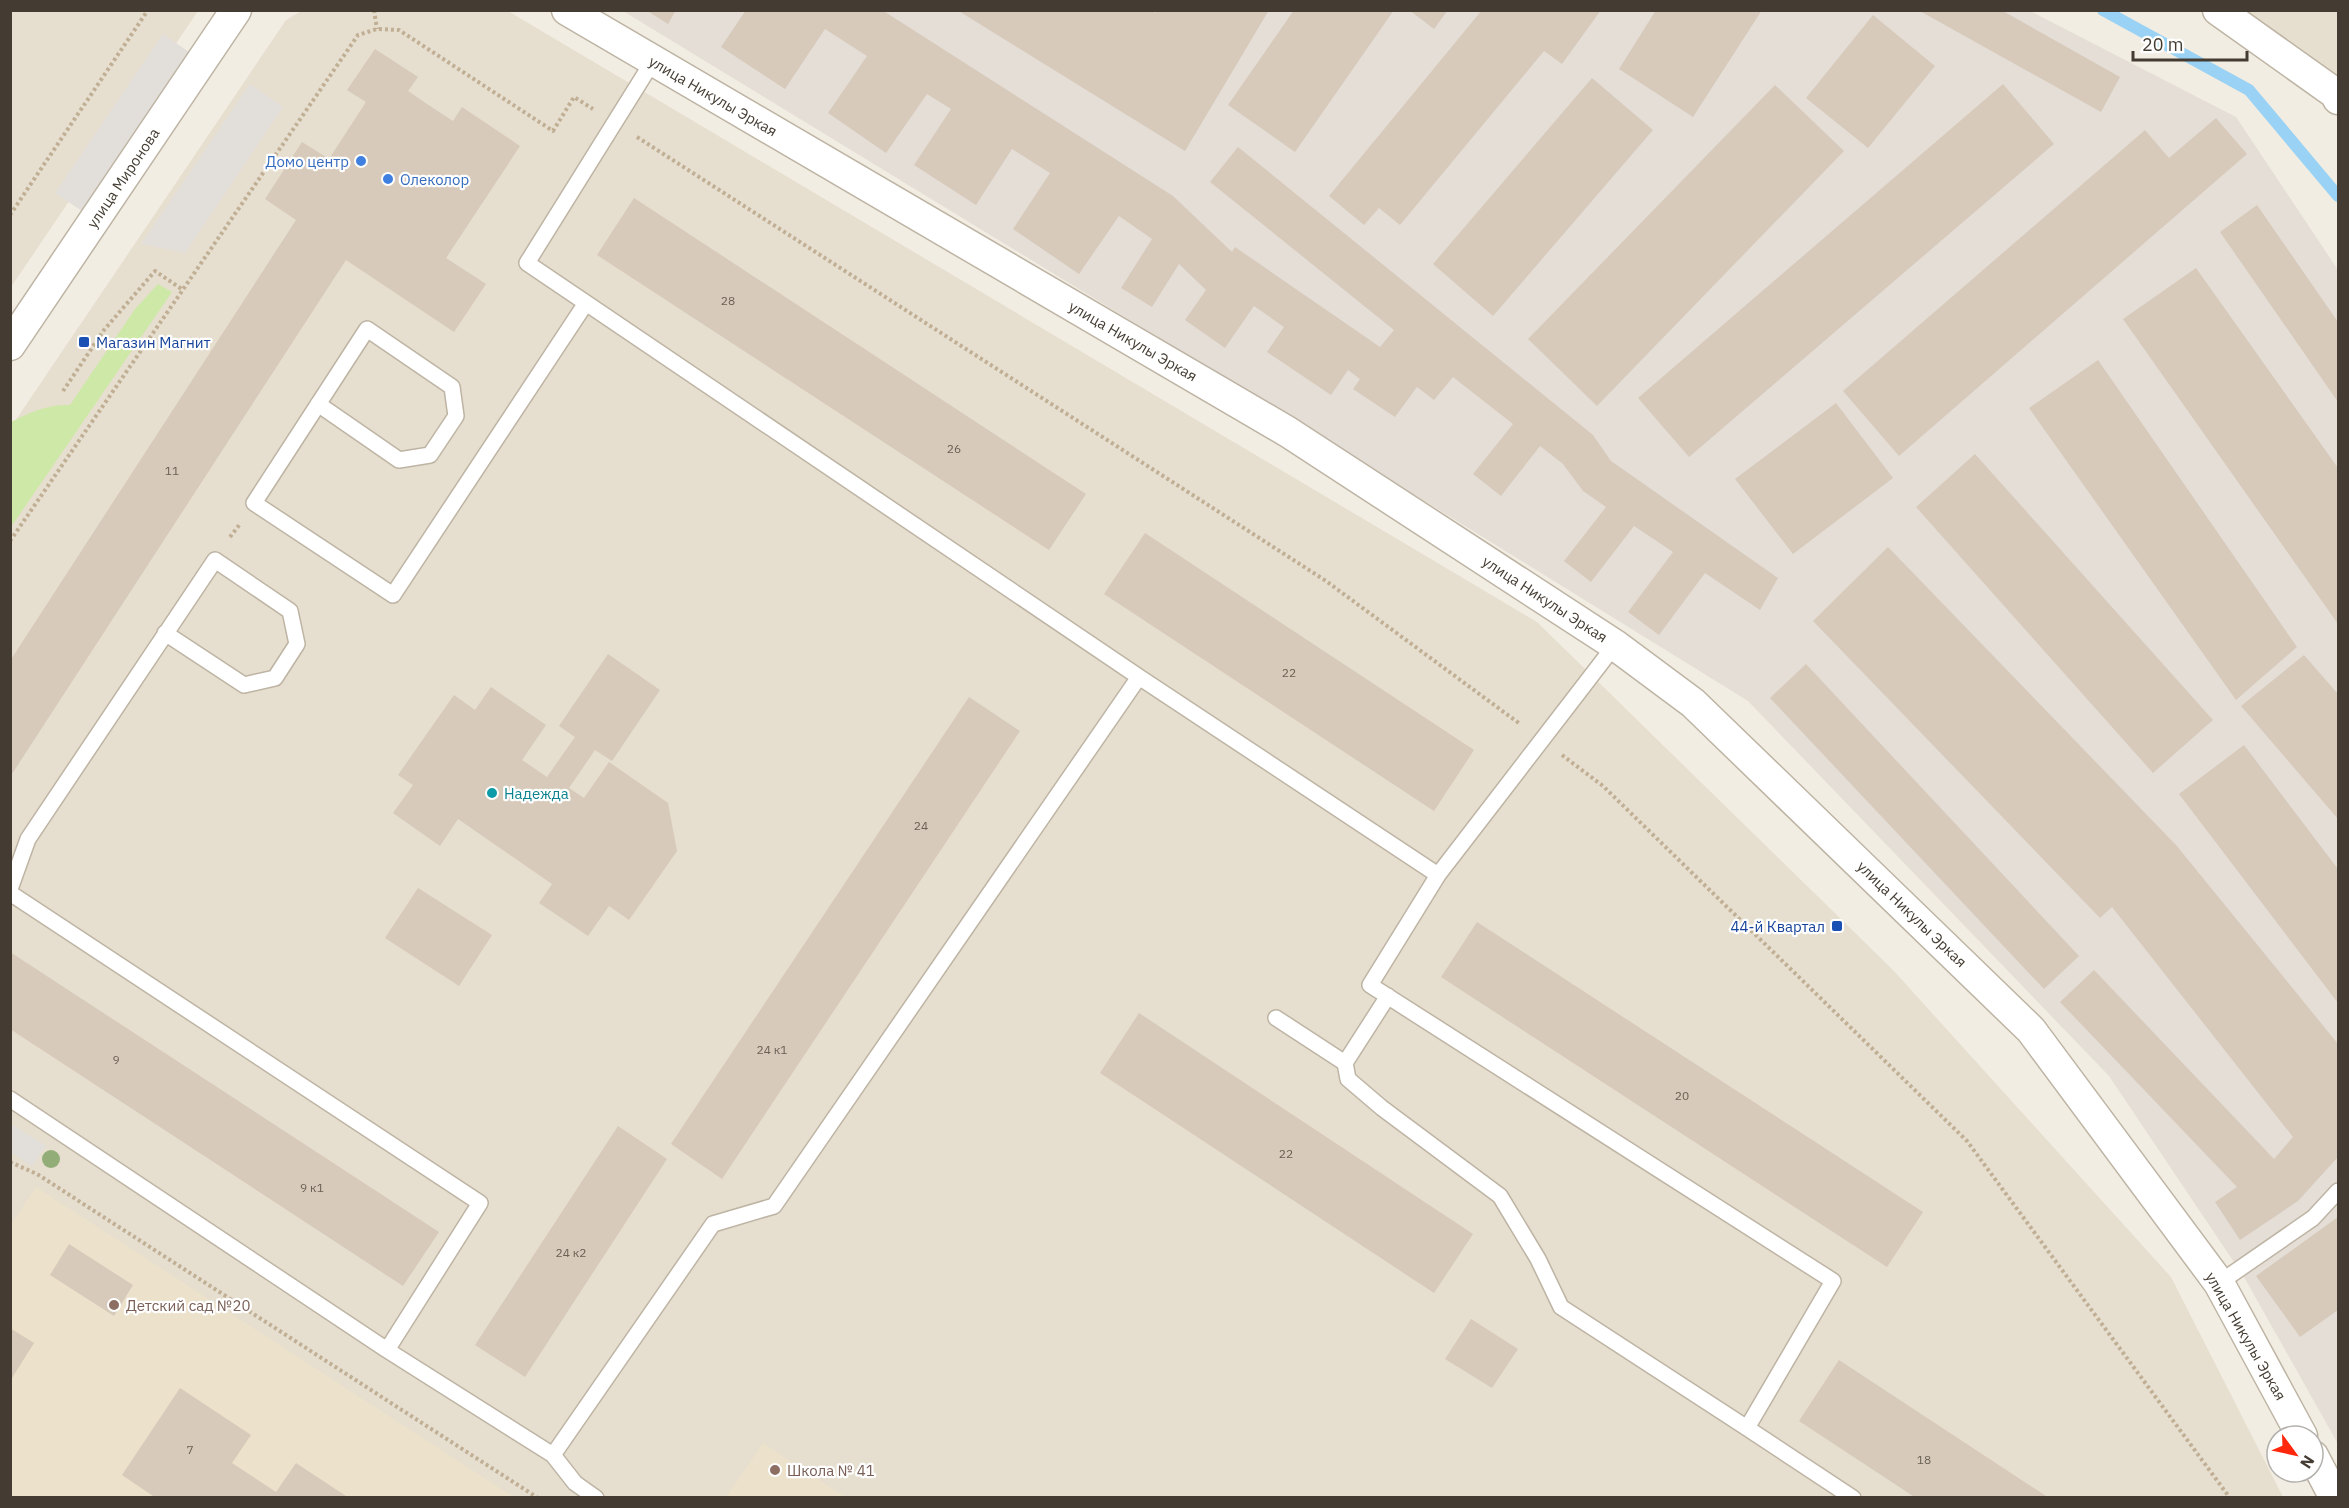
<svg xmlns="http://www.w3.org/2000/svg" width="2349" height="1508" viewBox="0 0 2349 1508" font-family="'IBM Plex Sans',sans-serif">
<rect width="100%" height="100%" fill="#f2ede2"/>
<path fill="#e6decf" d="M303 10 508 11 1537 622 1893 970 2171 1277 2283 1497 11 1498V427L286 20Z
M11 11H198L11 287Z
M2242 11H2338V79L2337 76Z"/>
<path fill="#e4ded7" d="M623 11H2030L2236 117 2338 270V1444L2244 1277 2109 1076 1748 701 1287 416Z"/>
<path fill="#ece1ca" d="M36 1187 514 1497H11L10 1226Z
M763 1443 845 1497H726Z"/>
<path fill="#cee9a7" d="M158 284 172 292 11 527V422C30 412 49 404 70 405L135 309Z"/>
<path fill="#e2dfdb" d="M163 34 189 52 82 211 55 193Z
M250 84 283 107 185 253 141 244Z
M11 1124 46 1146 32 1166 11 1152Z"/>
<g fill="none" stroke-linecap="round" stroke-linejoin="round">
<path stroke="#99d2f4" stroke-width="12" d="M2103 10 2249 90 2338 196"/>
</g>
<path fill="#d7caba" d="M646 10H676L668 24Z
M746 10H882L1173 196 1232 252 1235 247 1380 347 1394 330 1210 182 1238 147 1593 435 1611 461 1778 578 1760 610 1705 573 1659 635 1628 612 1673 552 1634 526 1591 582 1564 561 1606 507 1583 491 1563 464 1540 446 1501 496 1473 474 1513 424 1453 377 1434 400 1417 387 1395 417 1353 389 1360 379 1348 370 1331 395 1267 352 1284 327 1254 306 1225 348 1185 320 1206 290 1179 264 1152 307 1121 288 1152 239 1119 216 1079 274 1013 229 1050 173 1012 149 976 205 914 165 951 109 927 94 886 153 828 113 867 56 825 29 785 89 721 47Z
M957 10H1151L1155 13 1157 10H1269L1185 151Z
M1294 10H1394L1295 152 1228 105Z
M1409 10H1448L1434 29Z
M1482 10H1601L1562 64 1544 51 1400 225 1379 208 1364 225 1329 196Z
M1656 10H1762L1693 117 1619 69Z
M1918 10H2001L2120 77 2101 112Z
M1873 15 1935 66 1868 148 1806 98Z
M375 49 418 77 408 91 433 108 453 121 462 107 520 146 446 258 486 284 454 332 346 260 10 777V661L296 220 265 199 302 142 329 159 366 102 347 90Z
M1592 78 1653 130 1493 316 1433 264Z
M2003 84 2054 144 1689 457 1638 398Z
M1775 85 1844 151 1597 406 1528 339Z
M2216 118 2247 154 1899 456 1843 391 2145 130 2169 158Z
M634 198 1086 494 1049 550 597 255Z
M2257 205 2338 322V402L2220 232Z
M2196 268 2338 468V624L2123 319Z
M2098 360 2297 647 2236 700 2029 408Z
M1836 403 1893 478 1793 554 1735 479Z
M1975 454 2213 720 2153 773 1916 507Z
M1145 533 1474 750 1434 811 1104 594Z
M1888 547 2176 845 2338 1044V1157L2298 1201 2240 1240 2215 1202 2237 1187 2060 1002 2094 970 2274 1159 2293 1137 2112 907 2100 918 1813 621Z
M608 654 660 690 612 761 595 750 569 788 584 798 609 762 668 803 677 851 629 920 609 906 588 936 539 903 552 884 458 819 440 846 393 813 413 785 398 775 454 695 475 710 491 687 546 725 522 760 547 777 575 737 559 726Z
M2304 655 2338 694V819L2241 706Z
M1806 664 2079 956 2044 989 1770 698Z
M969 697 1020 731 722 1179 671 1144Z
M2244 745 2338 869V1003L2179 794Z
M418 888 492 935 459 986 385 938Z
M1477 922 1923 1212 1887 1267 1441 977Z
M10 952 439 1232 403 1286 10 1029Z
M1139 1013 1473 1234 1434 1293 1100 1073Z
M618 1126 667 1159 525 1377 475 1345Z
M2338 1217V1310L2300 1337 2256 1276Z
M69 1244 133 1285 114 1316 50 1275Z
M1471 1319 1518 1349 1492 1388 1445 1359Z
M10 1328 34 1343 12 1378 10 1377Z
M1839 1360 2049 1498H1916L1799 1421Z
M180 1388 251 1435 232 1463 276 1492 296 1463 349 1498H156L122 1475Z"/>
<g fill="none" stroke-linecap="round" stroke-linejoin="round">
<defs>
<path id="service" d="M653 61 527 263 1139 677
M318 404 399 460 430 455 456 416 452 387 367 329 254 503 393 595 586 303
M1615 645 1438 875 1370 985 1833 1281 1747 1428 1853 1498
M10 889 28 839 215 560 290 611 297 644 275 678 244 685 165 633
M10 893 480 1203 387 1350
M1388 996 1345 1063 1348 1079 1382 1108 1500 1196 1538 1259 1561 1307 1747 1428
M1276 1018 1345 1063
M10 1099 387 1350 553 1455 575 1483 596 1498
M2219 1283 2313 1218 2338 1191
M553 1455 713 1224 774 1206 1139 677 1438 875"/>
<path id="minor" d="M567 10 1288 432 1615 645 1693 703 2031 1030 2219 1283 2302 1436
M2218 10 2336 94 2338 99
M10 345 236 10
M2313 1456 2335 1498"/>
</defs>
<use href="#service" stroke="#beb4a4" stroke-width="18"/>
<use href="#minor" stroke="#beb4a4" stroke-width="33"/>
<path stroke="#c0af94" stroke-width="4" stroke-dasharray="3 3" stroke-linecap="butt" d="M374 10 377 29
M637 137 1326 581 1520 724
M10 215 148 10
M63 391 104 330 155 271 183 290
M230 537 240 524
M10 541 358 35 377 29 399 30 553 131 574 97 593 109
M1562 755 1603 786 1967 1141 2230 1498
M10 1162 37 1174 538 1498"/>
<use href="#service" stroke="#fff" stroke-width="15"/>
<use href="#minor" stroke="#fff" stroke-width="30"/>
</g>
<circle fill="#93ad79" cx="51" cy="1159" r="9"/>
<g fill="#3f7fe0" stroke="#fff" stroke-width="2">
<circle cx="361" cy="161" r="6"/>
<circle cx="388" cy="179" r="6"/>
</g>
<g fill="#1a4fb4" stroke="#fff" stroke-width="2">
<rect x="78" y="336" width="12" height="12" rx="3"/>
<rect x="1831" y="920" width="12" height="12" rx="3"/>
</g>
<circle fill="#0f9aa8" stroke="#fff" stroke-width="2" cx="492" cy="793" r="6"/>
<g fill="#8d6e63" stroke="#fff" stroke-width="2">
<circle cx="114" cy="1305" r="6"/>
<circle cx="775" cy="1470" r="6"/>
</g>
<g text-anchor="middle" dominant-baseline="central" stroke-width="4.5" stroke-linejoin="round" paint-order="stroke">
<g font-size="12" fill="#696054">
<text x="728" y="300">28</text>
<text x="954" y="448">26</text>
<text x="172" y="470">11</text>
<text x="1289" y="672">22</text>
<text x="921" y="825">24</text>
<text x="772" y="1049">24 к1</text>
<text x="116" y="1059">9</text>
<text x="1682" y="1095">20</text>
<text x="1286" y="1153">22</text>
<text x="312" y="1187">9 к1</text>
<text x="571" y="1252">24 к2</text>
<text x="190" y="1449">7</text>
<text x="1924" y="1459">18</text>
</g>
<g font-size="15" fill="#443c32" stroke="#fff">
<text transform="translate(713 96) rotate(30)">улица Никулы Эркая</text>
<text transform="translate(123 178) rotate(-56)">улица Миронова</text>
<text transform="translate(1133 341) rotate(30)">улица Никулы Эркая</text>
<text transform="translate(1545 599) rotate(33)">улица Никулы Эркая</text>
<text transform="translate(1912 914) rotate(44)">улица Никулы Эркая</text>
<text transform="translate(2246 1336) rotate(60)">улица Никулы Эркая</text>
</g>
<g font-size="15" fill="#366cbe" stroke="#fff" text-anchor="end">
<text x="349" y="161">Домо центр</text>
<text x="400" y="179" text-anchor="start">Олеколор</text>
</g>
<g font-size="15" fill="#164399" stroke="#fff" text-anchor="start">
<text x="96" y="342">Магазин Магнит</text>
<text x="1825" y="926" text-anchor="end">44-й Квартал</text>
</g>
<g font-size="15" fill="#0d838f" stroke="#fff" text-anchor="start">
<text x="504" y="793">Надежда</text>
</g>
<g font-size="15" fill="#785e54" stroke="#fff" text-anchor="start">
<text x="126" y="1305">Детский сад №20</text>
<text x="787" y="1470">Школа № 41</text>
</g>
</g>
<rect width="2349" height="1508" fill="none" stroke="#443c32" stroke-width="24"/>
<g transform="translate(2295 1454) rotate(123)"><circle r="28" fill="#ffffff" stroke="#b4b1ad" stroke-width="1.5"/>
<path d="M0-4.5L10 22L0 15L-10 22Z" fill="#ff270c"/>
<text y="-9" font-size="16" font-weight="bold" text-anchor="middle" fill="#443c32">N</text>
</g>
<path d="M2133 51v9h114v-9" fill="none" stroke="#443c32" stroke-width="3"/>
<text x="2142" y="51" font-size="18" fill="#443c32" stroke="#ffffff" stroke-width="4.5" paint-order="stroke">20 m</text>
</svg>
